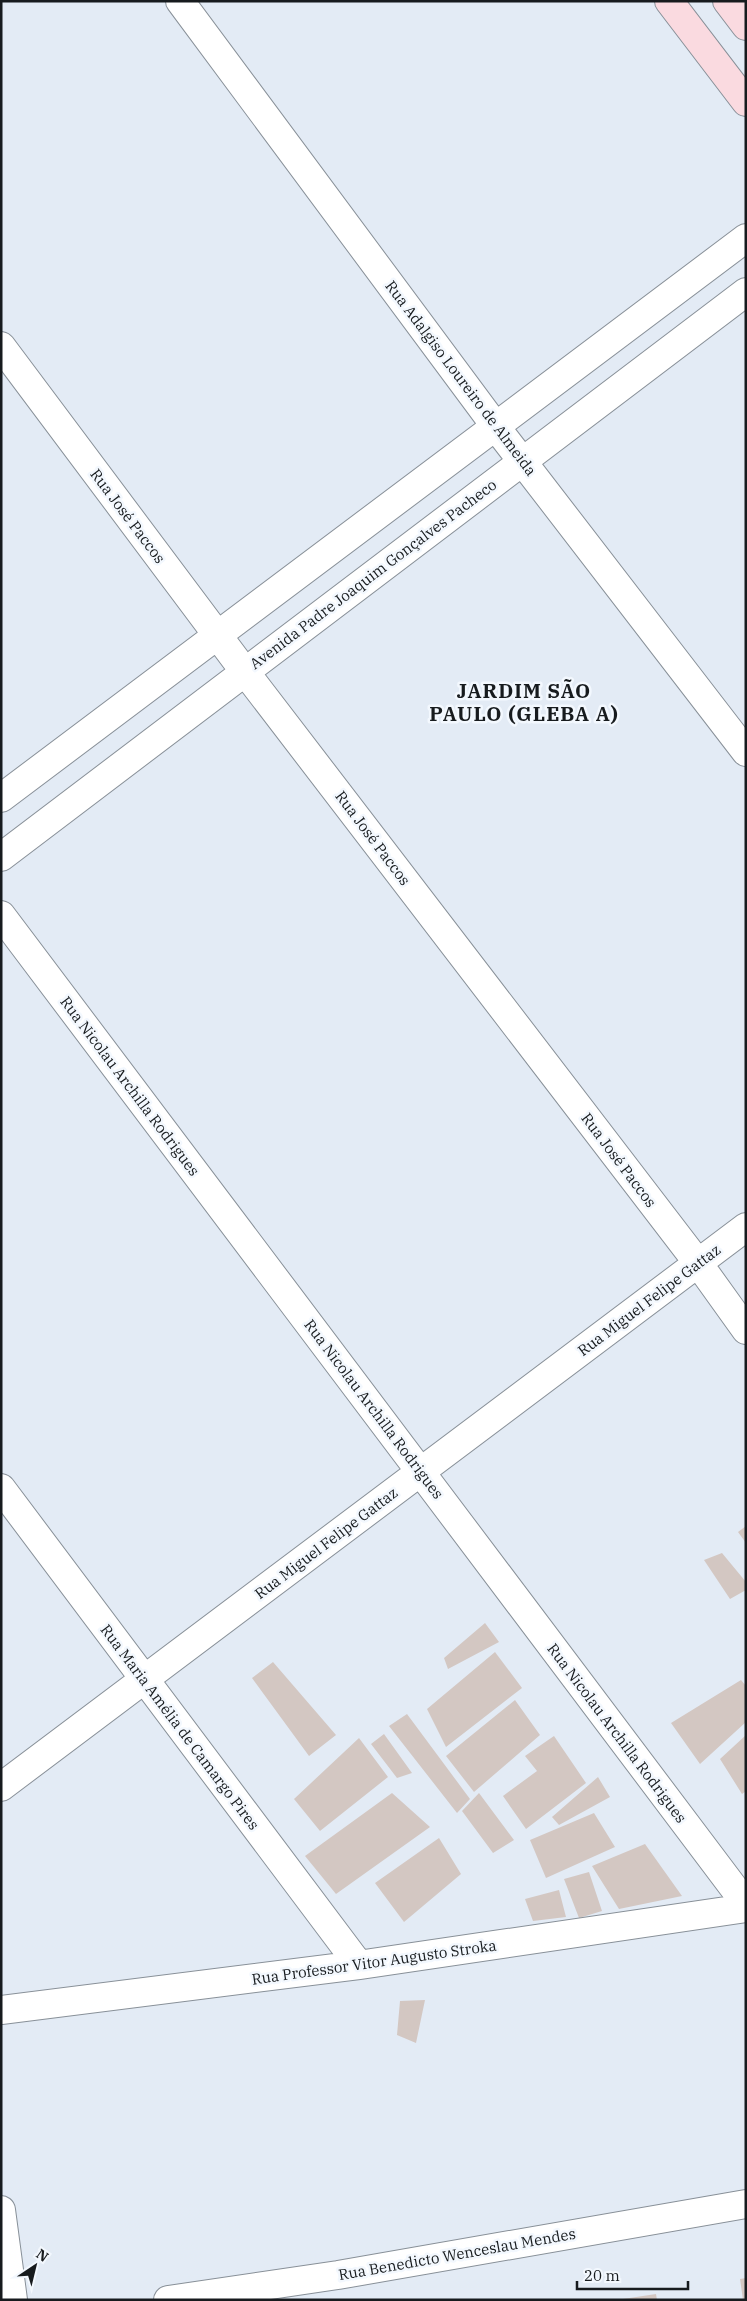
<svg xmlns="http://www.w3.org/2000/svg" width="747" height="2301" viewBox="0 0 747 2301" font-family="'IBM Plex Serif',serif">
<rect width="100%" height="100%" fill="#e3ebf5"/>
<path fill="#d3c7c2" d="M746 1526V1543L738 1532Z
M722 1553 746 1582V1590L730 1599 704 1560Z
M485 1623 499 1642 448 1669 444 1658Z
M495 1652 522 1688 446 1747 427 1709Z
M273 1662 336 1735 309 1756 252 1678Z
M741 1680 746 1686V1722L700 1764 671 1723Z
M515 1700 540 1735 474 1792 446 1756Z
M407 1714 470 1799 457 1813 389 1726Z
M384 1734 412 1773 397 1778 371 1744Z
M746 1735V1791L742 1794 720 1759Z
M554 1736 586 1783 526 1829 503 1796 537 1771 525 1756Z
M359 1738 388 1777 320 1831 294 1799Z
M598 1777 610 1797 559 1825 552 1817Z
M392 1793 430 1827 336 1894 305 1856Z
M479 1793 514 1840 493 1853 462 1811Z
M594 1813 615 1847 546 1878 530 1840Z
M439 1838 461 1874 404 1922 375 1883Z
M645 1844 682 1896 619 1909 592 1866Z
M589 1872 602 1911 579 1918 564 1879Z
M559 1890 566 1917 533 1921 525 1899Z
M425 2000 416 2043 397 2035 400 2001Z
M746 2278V2300H743L740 2279Z
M656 2294 657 2300H623V2299Z"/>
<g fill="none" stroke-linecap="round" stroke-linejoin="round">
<defs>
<path id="street" d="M180 1 502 435 746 752
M1 346 239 664 698 1263 746 1330
M1 798 746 238
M1 857 746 292
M1 915 746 1904
M1 1488 359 1965
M1 1787 746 1227
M1 2010 359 1965 746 1908
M1 2210 13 2300
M168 2300 338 2275 746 2204"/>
<path id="secondary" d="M669 1 746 102
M727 1 746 26"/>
</defs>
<use href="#street" stroke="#889098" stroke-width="30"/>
<use href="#secondary" stroke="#889098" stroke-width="30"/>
<use href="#street" stroke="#fff" stroke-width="28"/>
<use href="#secondary" stroke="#fadae0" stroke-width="28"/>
</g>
<g text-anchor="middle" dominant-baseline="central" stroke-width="5" stroke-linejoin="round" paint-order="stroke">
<g font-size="15" fill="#171b1e" stroke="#f3f8fe">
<text transform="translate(461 378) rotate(53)">Rua Adalgiso Loureiro de Almeida</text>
<text transform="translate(128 516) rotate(53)">Rua José Paccos</text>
<text transform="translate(373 574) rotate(-37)">Avenida Padre Joaquim Gonçalves Pacheco</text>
<text transform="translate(373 838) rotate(53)">Rua José Paccos</text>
<text transform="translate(130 1086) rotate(53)">Rua Nicolau Archilla Rodrigues</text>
<text transform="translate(619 1160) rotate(53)">Rua José Paccos</text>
<text transform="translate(649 1300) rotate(-37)">Rua Miguel Felipe Gattaz</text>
<text transform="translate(374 1409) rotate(53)">Rua Nicolau Archilla Rodrigues</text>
<text transform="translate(326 1543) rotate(-37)">Rua Miguel Felipe Gattaz</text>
<text transform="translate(180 1727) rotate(53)">Rua Maria Amélia de Camargo Pires</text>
<text transform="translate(617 1733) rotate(53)">Rua Nicolau Archilla Rodrigues</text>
<text transform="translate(374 1962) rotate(-8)">Rua Professor Vitor Augusto Stroka</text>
<text transform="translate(457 2254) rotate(-10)">Rua Benedicto Wenceslau Mendes</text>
</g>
<g font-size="20" font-weight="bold" letter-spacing="1" fill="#171b1e" stroke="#f3f8fe">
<text x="524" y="690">JARDIM SÃO<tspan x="524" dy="23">PAULO (GLEBA A)</tspan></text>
</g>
</g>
<rect width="747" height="2301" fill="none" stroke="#171b1e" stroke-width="5"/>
<g transform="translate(35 2266) rotate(35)" stroke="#f3f8fe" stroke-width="4" paint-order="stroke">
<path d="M0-4L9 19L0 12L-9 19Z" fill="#171b1e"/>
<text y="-8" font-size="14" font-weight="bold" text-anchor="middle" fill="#171b1e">N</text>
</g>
<path d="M577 2281v8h111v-8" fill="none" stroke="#171b1e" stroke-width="2.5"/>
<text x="584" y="2281" font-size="15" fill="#171b1e" stroke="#f3f8fe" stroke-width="4" paint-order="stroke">20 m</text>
</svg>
